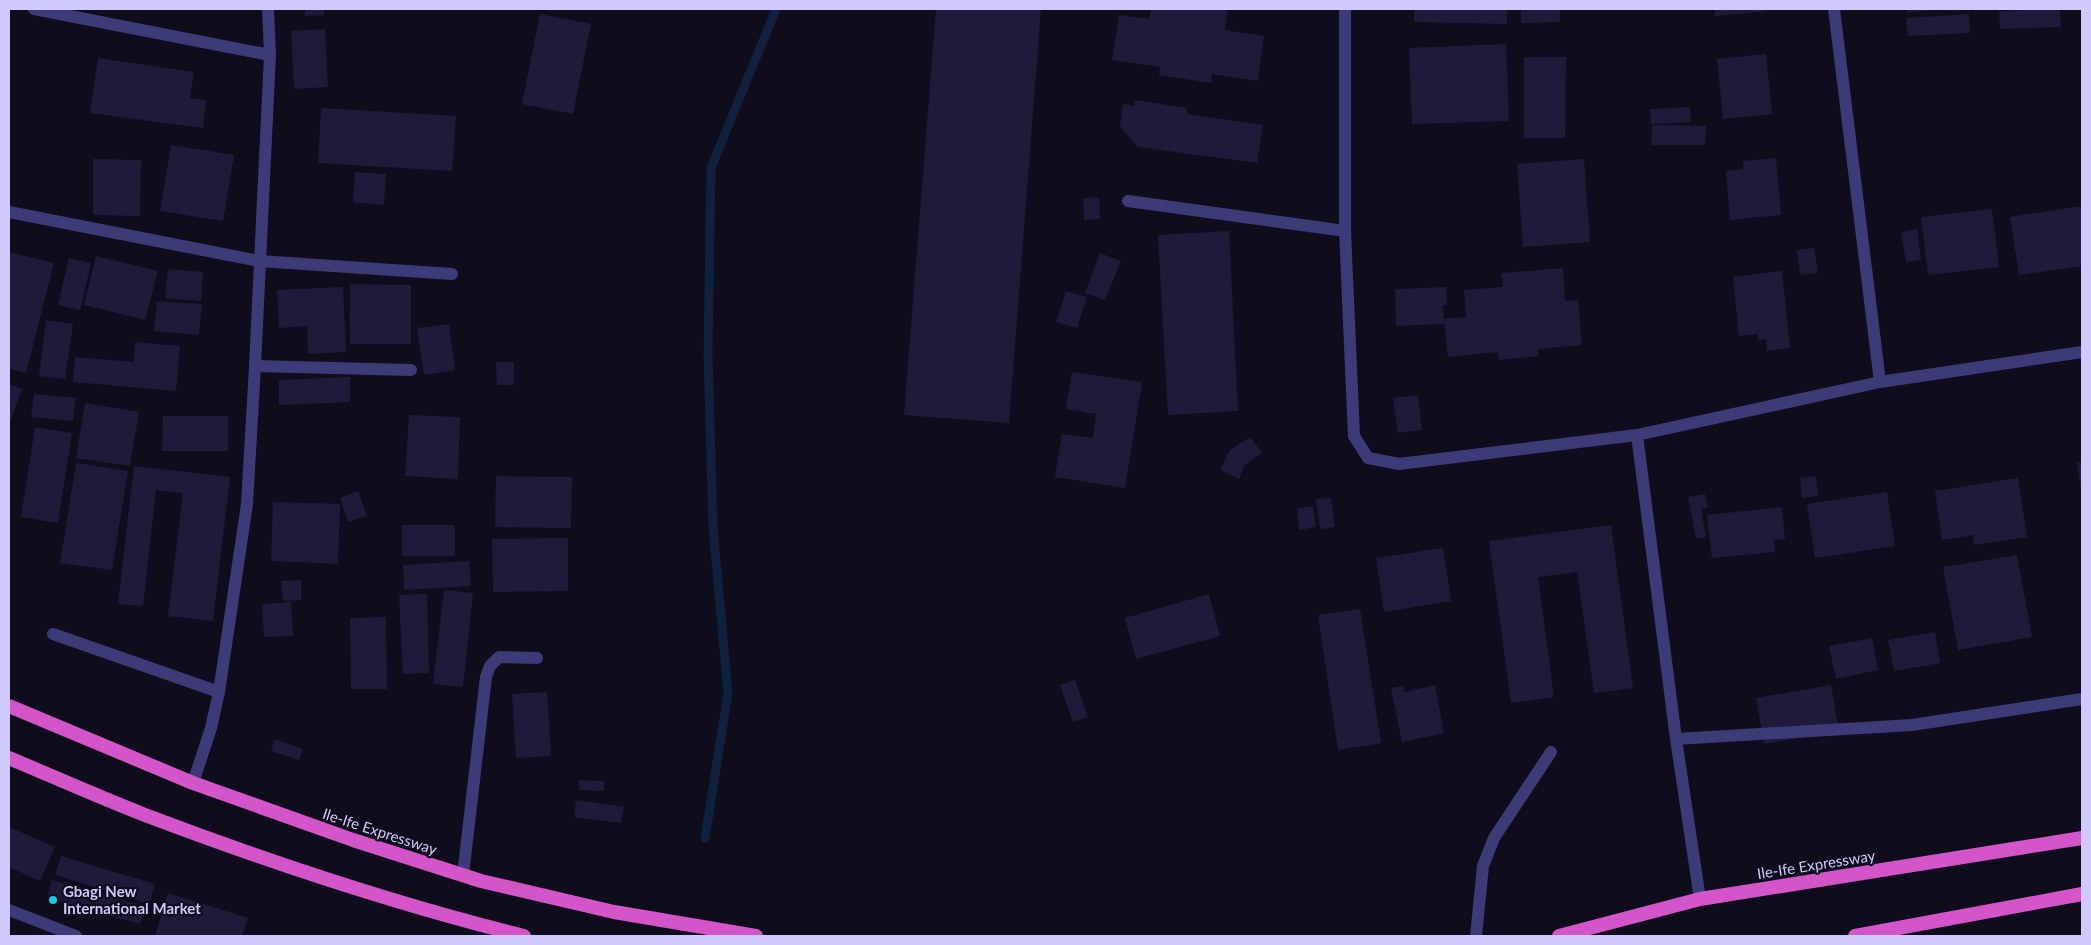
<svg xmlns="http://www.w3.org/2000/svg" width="2091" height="945" viewBox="0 0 2091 945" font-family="Lato,sans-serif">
<rect width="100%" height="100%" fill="#0f0c1b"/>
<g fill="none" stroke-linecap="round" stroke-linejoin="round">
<path stroke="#0f213d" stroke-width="9" d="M705 838 728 693 713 527 708 354 711 168 776 9"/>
</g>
<path fill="#201a3a" d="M305 9H324V15L305 16Z
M936 9H1041L1009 423 904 415Z
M1151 9H1228L1225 30 1264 36 1258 81 1212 74 1211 83 1159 75 1160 67 1112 60 1119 15 1149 19Z
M1414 9H1507V24L1414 22Z
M1521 9H1560V22L1521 23Z
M1714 9H1766V11L1715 16Z
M1907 9H1943V10L1907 12Z
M2045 9H2060L2061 27 2000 29 1999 11Z
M540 14 591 24 573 114 522 104Z
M1969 14 1970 33 1908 36 1906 18Z
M325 29 328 87 294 89 291 31Z
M1506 44 1509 121 1412 124 1409 48Z
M1766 54 1772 114 1723 119 1717 59Z
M1524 57H1566L1565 138H1524Z
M98 58 194 72 190 98 206 100 203 128 90 113Z
M1135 100 1187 108V114L1263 125 1257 163 1138 147 1120 127 1123 104 1134 106Z
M1690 107 1691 122 1651 124 1650 109Z
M321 108 456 116 452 171 318 163Z
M1652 125 1706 126 1705 145H1651Z
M171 145 234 155 223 221 160 211Z
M1776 158 1781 215 1730 220 1726 171 1743 169V161Z
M93 159 141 160 140 216 93 215Z
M1584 159 1590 242 1523 247 1517 164Z
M355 172 386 174 384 205 353 202Z
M1099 197 1100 219 1084 220 1083 198Z
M2082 206V266L2019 275 2010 217Z
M1992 209 1999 267 1928 275 1921 217Z
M1917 229 1921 260 1906 262 1901 232Z
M1229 231 1238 411 1168 415 1158 235Z
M1814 248 1818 273 1800 275 1797 250Z
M9 252 54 263 26 373 9 369Z
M1100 253 1121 261 1105 300 1085 293Z
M96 256 158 271 145 320 84 305Z
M69 258 91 263 80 310 58 305Z
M1563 268 1565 301 1578 300 1582 345 1538 349 1539 356 1499 360 1498 352 1448 357 1444 319 1466 317 1464 290 1503 287 1501 273Z
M168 269 203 272 201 301 165 298Z
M1782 271 1790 348 1767 351 1766 339 1758 340V334L1739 336 1733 277Z
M350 284 411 285V344H350Z
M343 287 346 352 308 354 307 326 279 328 277 290Z
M1446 287 1447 305H1443L1444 324 1396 326 1395 289Z
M1066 291 1087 297 1077 328 1056 322Z
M157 301 202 304 199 335 154 331Z
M46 320 73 324 65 379 39 376Z
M449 324 455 370 424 375 417 328Z
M135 342 180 346 176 391 73 382 75 357 134 362Z
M496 362H514V385H497Z
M1072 372 1142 382 1125 488 1055 477 1062 434 1093 438 1096 414 1066 409Z
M350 377V402L279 405V380Z
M9 384 22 389 9 425Z
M34 394 76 398 73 421 31 417Z
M1418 395 1422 430 1398 433 1393 398Z
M85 403 139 412 130 466 76 458Z
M409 415 460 417 458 479 405 476Z
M163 416H228V451H162Z
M35 427 72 433 58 523 21 517Z
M1250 437 1262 453 1244 465 1239 479 1220 470 1230 450Z
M2082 462V489H2081L2077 463Z
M76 463 128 471 112 570 60 563Z
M134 466 230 477 213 621 168 616 183 493 156 490 143 606 118 604Z
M496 476 572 477 571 528 495 527Z
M1816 476 1818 496 1802 498 1800 478Z
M2018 478 2027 537 1974 545 1973 535 1942 540 1935 491Z
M358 491 367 516 348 522 340 498Z
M1887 492 1895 546 1815 558 1807 504Z
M1705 494 1708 508 1701 509 1706 537 1696 539 1688 497Z
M1331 498 1335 527 1320 529 1316 499Z
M273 502 340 504 338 564 271 561Z
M1313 506 1316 527 1299 530 1297 509Z
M1782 507 1785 539 1774 540 1775 552 1712 558 1707 515Z
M402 525H455V556H402Z
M1611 525 1633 688 1594 693 1577 572 1538 577 1554 697 1511 703 1489 541Z
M568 538V591L493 592 492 539Z
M1443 548 1451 601 1384 612 1376 558Z
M2017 555 2032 637 1958 650 1943 567Z
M469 561 471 586 404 590 403 565Z
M301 580V600L283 601 281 581Z
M444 590 473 593 463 687 433 684Z
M427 594 429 673 403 674 399 595Z
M1209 594 1220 636 1136 659 1125 618Z
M291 602 293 636 264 637 262 604Z
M1360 609 1381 743 1338 750 1318 615Z
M386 617 387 689H351L350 618Z
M1935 632 1940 663 1894 671 1888 640Z
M1872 638 1878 670 1836 679 1829 646Z
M1075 680 1088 717 1073 722 1060 685Z
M1435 685 1444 733 1402 742 1391 688 1403 686 1404 692Z
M1831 685 1839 731 1764 744 1756 698Z
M547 692 551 756 516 758 512 694Z
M275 739 303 749 299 760 271 751Z
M579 780 604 781V791L579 790Z
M576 800 624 807 621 823 574 817Z
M9 827 55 847 40 881 9 867Z
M61 856 155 884 149 904 55 875Z
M52 880 145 907 140 924 47 898Z
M168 893 248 918 242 936H155Z"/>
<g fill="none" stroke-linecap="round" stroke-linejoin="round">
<path stroke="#3c3b77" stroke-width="12" d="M255 366 411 370
M53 634 219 692
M1676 739 1912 725 2082 699
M463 875 486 677 490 666 499 657 537 658
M9 910 76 936
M1476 936 1483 866 1494 838 1551 752"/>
<path stroke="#3c3b77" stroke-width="12" d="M34 9 270 55
M1345 9V231L1354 436 1368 458 1399 464 1637 435 1880 382 2082 352
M1834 9 1880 382
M1128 201 1345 231
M9 212 259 261 452 274
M1637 435 1676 739 1700 899
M193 783 211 728 219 692 247 504 255 366 270 55 268 9"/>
<path stroke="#d454c9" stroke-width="14" d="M9 706 193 783 353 840 481 881 614 912 756 936
M9 758C54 777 99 797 145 815 269 862 395 904 524 936
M1559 936 1700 899 2082 838
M1855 936 2082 894"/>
</g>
<circle fill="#11cfe1" stroke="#0f0c1b" stroke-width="2" cx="53" cy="900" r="5"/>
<g text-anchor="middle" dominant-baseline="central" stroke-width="4.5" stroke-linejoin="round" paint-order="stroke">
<g font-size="15" fill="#cfcafb" stroke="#0f0c1b">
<text transform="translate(380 831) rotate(18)">Ile-Ife Expressway</text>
<text transform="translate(1816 864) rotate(-9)">Ile-Ife Expressway</text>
</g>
<g font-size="15" font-weight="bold" fill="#cfcafb" stroke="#0f0c1b" text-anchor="start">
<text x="63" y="891">Gbagi New<tspan x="63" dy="17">International Market</tspan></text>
</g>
</g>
<rect width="2091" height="945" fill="none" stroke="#cfcafb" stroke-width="20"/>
</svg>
